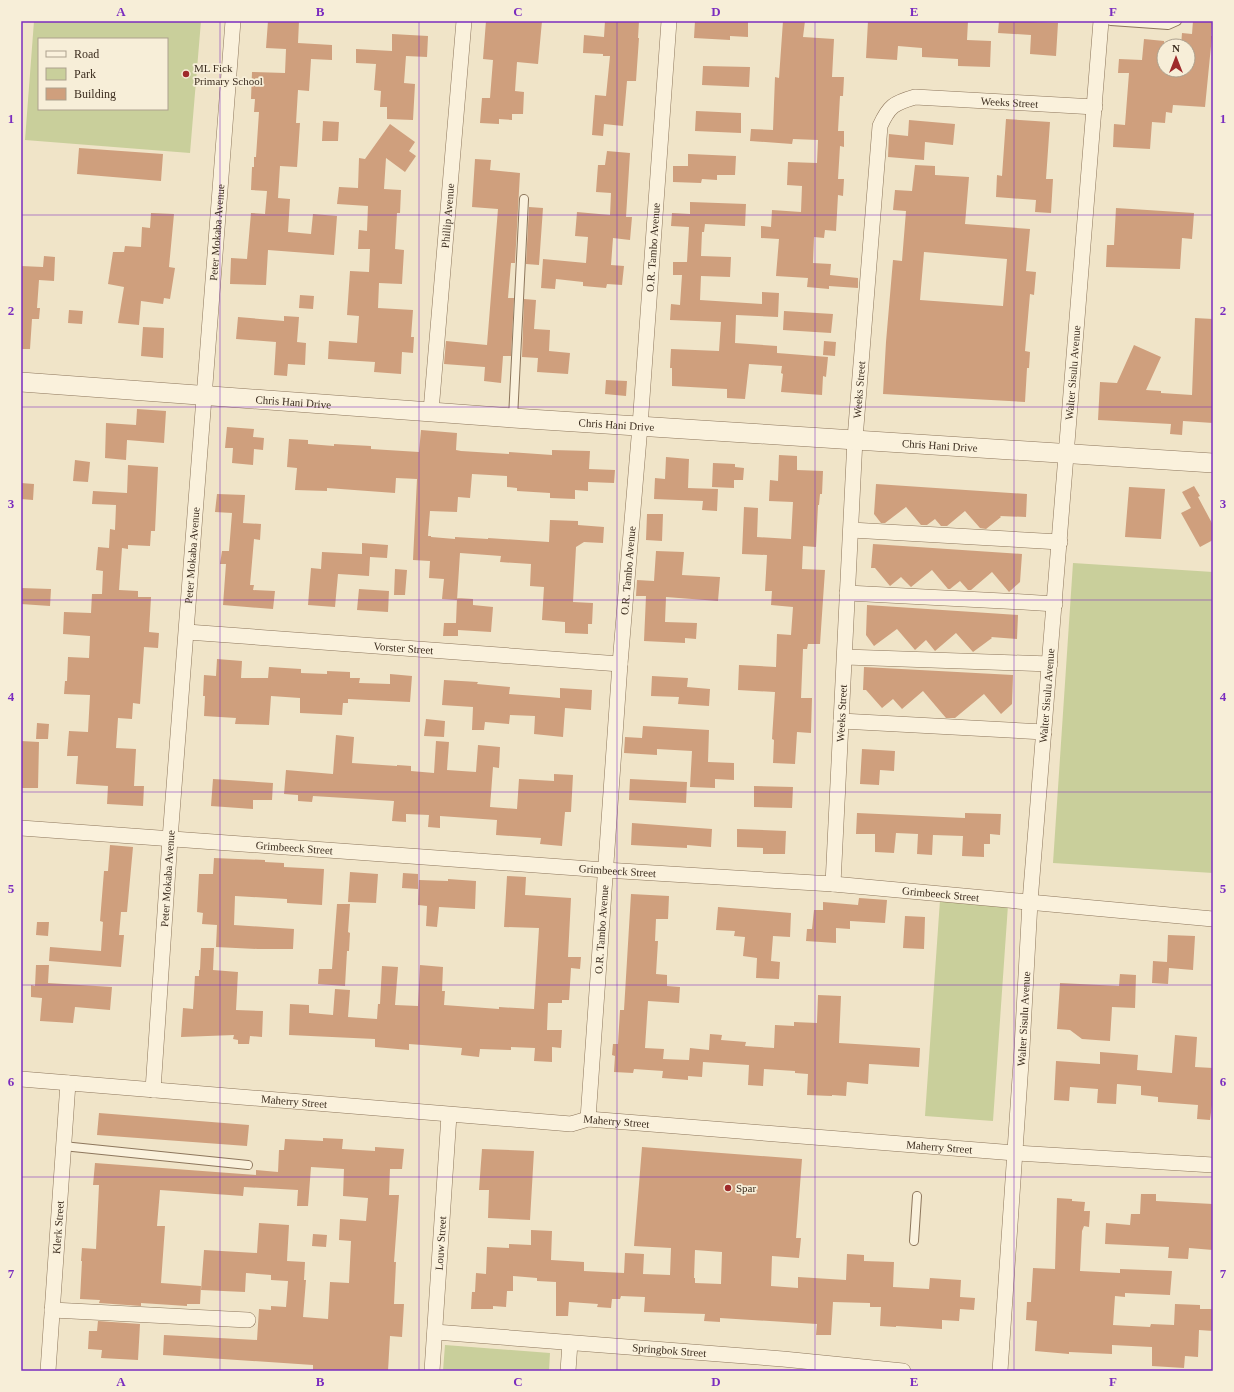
<svg xmlns="http://www.w3.org/2000/svg" width="1234" height="1392" viewBox="0 0 1234 1392" font-family="'Times New Roman',serif">
<rect width="100%" height="100%" fill="#f0e4c8"/>
<path fill="#c9cf9b" fill-rule="evenodd" d="M34 21H201L190 153 25 140ZM39 39H167V109H39Z
M1073 563 1213 572V873L1053 863Z
M940 900 1008 905 993 1121 925 1116Z
M445 1345 550 1353 549 1371H443Z"/>
<path fill="#cf9f7d" fill-rule="evenodd" d="M268 21H299L298 43 332 45V60L311 59 309 91 298 90 296 123H300L297 167 280 166 278 198 290 199 288 232 311 234 313 214 337 216 334 255 268 250 266 285 230 284 231 258 247 259 251 213 265 214 267 191 251 190 252 167H254V157H256L259 112H254L255 99H251L252 72 285 73 286 49 266 48Z
M486 21H542L538 64 517 62 515 91 524 92 523 114H512V120L499 119V124L480 123 482 98H490L493 60 483 59Z
M605 21H639L638 38H639L636 81H627L623 126 604 124 603 136 592 135 595 95 606 96 610 56H603V54L583 53 584 35 604 37Z
M695 21H748V37L730 36V40L694 38Z
M783 21H805L803 37 834 39 832 77H844L843 96H840L838 131H844V147L840 146 838 179H844L843 196 838 195 836 231 825 230 824 238 814 237 813 263 831 264 830 275 858 278V288L829 286V289L807 287 808 278 776 276 779 239 761 238V226L771 227 772 210 801 212 802 186 787 185 788 162 817 163 818 140 793 139 792 144 750 141 751 129 773 130 775 77 779 78Z
M868 21H968L967 40 991 41 990 67 958 66V59L922 57V48L898 46 897 60 866 58Z
M999 21 1058 23 1056 56 1030 54 1031 35 998 33Z
M1193 21H1212L1211 36H1212L1205 107 1173 105 1172 113 1166 112 1165 123 1152 122 1150 149 1113 147 1114 124 1125 125 1129 73H1118L1119 59 1142 60 1144 39 1164 41V70H1188V46H1181L1182 33 1192 34Z
M392 34 428 36 427 57 406 56 404 83 415 84 413 120 387 119V107H380L381 91 374 90 376 64 356 63V49L392 51Z
M703 66 750 67 749 87 702 85Z
M696 111 741 113V133L695 131Z
M1006 119 1050 122 1046 179H1053L1051 213 1035 212 1036 200 996 197 997 175 1002 176Z
M909 120 955 124 953 145 925 142 924 160 888 157 889 134 908 136Z
M323 121 339 122 338 141H322Z
M390 124 415 142 409 151 416 156 405 172 386 158 384 189 401 190 400 213H397L395 249 404 250 402 284 379 283 378 308 413 310 411 337H414L413 353 402 352 401 374 374 372 375 362 328 359 329 341 357 343 359 316 347 315 350 271 369 272 370 249H358L359 230 367 231 368 206 337 204 339 187 358 188 359 158 365 159Z
M79 148 163 154 161 181 77 174Z
M607 151 630 153 626 217H632L630 240 613 238 611 265 624 266 622 285 607 284 606 288 583 286V282L556 279 555 289 541 288 543 259 586 263 588 237 575 236 577 212 610 215 611 193 596 192 598 165H605Z
M688 154 736 156 735 175H717V180L702 179 701 183 673 182V166H688Z
M475 159 491 160 490 170 520 173 515 263H511L508 298H514L511 356H503L501 383 484 381 485 367 444 364 446 341 487 345 498 209 472 207Z
M915 165 935 166V175L969 177 965 224 1030 229 1026 271 1036 272 1034 295 1030 294 1025 351 1030 352 1029 368H1027L1025 402 883 394 886 342 893 260 902 261 906 211 893 210 895 190 912 191ZM924 252 1007 259 1003 306 920 300Z
M690 202 746 204 745 226 705 224 704 232H702L701 256 731 257 730 277 701 276 700 300 762 304V292L779 293 778 317 736 315 735 343 777 346V353L828 357 826 377 823 376 822 395 781 392 783 374 781 373 782 366 749 364 745 399 727 398V389L672 386V368H670L671 349 719 351 721 322 670 320 671 304 680 305 682 275H673V262H687L689 227 671 226 672 213 690 214Z
M529 207 543 208 539 265 526 264Z
M1116 208 1194 213 1192 239 1182 238 1180 269 1106 267 1107 245H1114Z
M151 213 174 214 169 267 175 268 170 299 164 298 163 304 141 301 139 325 118 323 124 287 108 284 113 252H124L125 246 141 247 142 227 150 228Z
M44 256 55 257 54 281 39 280 37 308H40L39 319H32L30 349H21V266L43 267Z
M300 295 314 296 313 309 299 308Z
M524 299 536 300 534 329 550 330 549 351 570 353 568 374 537 372 538 358 522 357Z
M69 310 83 311 82 324 68 323Z
M784 311 833 314 831 333 783 330Z
M284 316 299 317 297 342 306 343 305 365 288 364 287 376 274 375 276 342 236 339 238 317 284 321Z
M1195 318 1213 319V423L1183 421 1182 435 1170 434 1171 424 1098 420 1100 382 1117 383 1134 345 1161 357 1146 390 1161 391V393L1192 395Z
M143 327 164 328 163 358 141 356Z
M824 341 836 342 835 356 823 355Z
M606 380 627 381 626 396 605 394Z
M137 409 166 411 164 443 127 440 126 460 105 458 106 423 136 425Z
M227 427 254 429 253 437 264 438 263 450 254 449 253 465 232 463 233 448H225Z
M421 430 457 433 456 450 461 451 509 454V452L552 455V450L590 451 589 469 615 470 614 483 588 482V491L575 490V499L550 498V493L517 491V488L507 487V476L472 474 470 498 458 497 457 512 430 511 428 536H431V537L455 539V537L488 539V538L549 542 550 520 578 521V525L604 527 603 543 584 542 576 547 573 602 593 603 592 624H588V634L565 633V622L542 620 544 587 530 586 531 564 500 562 501 556 460 553 457 600 442 599 444 579 429 578 430 561 413 560 417 479 396 478 395 493 327 488V491L295 490 297 468 287 467 289 439 308 440V444L334 446V444L371 446V449L419 452Z
M779 455 797 456V470L823 471 822 494H820L819 505H818L816 547 803 546 802 569 825 570 820 644H808L807 649H803L801 698H812L811 733 797 732 795 764 773 763 774 740 772 739 775 692 738 690 739 665 776 667 777 634 791 635 793 607 771 605 772 591H765L767 555 742 554 744 507 758 508 757 537 791 539 793 502 769 501 770 480 778 481Z
M666 457 689 459 688 488 718 489 717 511 702 510 703 501 654 499 655 478 665 479Z
M75 460 90 462 88 482 73 481Z
M713 463 735 464V467L744 468 743 480H734V488L712 487Z
M128 465 158 467 155 531H151L150 546 128 545V549L122 548 119 590 138 591V597H151L149 632 159 633 158 648 144 647 140 704 133 703 132 719 118 718 116 748 136 749 134 786H144L143 806 107 804 108 786 76 784 78 756H67L69 731 88 732 90 695 64 694 65 681H67L68 657 89 658 90 636 63 634 64 612 91 613 92 594H102L103 571 96 570 98 547 109 548 110 529 115 530 116 505 92 504 93 491 127 493Z
M21 483 34 484 33 500 21 499Z
M876 484 1027 494 1026 517 1000 516 1001 517 986 529 980 528 965 511 947 526H941L935 519 927 525H921L906 507 885 523H881L874 514Z
M1194 486 1200 496 1198 497 1213 525V540L1200 547 1181 513 1191 508 1182 492Z
M1129 487 1165 489 1161 539 1125 537Z
M217 494 245 495 243 523 261 524 260 540 254 539 250 585H254L253 590 275 591 273 609 223 605 226 564H220L222 551H229L232 513 215 512Z
M647 514H663L662 541 646 540Z
M362 543 388 545 387 558 370 557 369 576 338 574 335 607 308 605 311 568 321 569 322 552 362 554Z
M873 544 1022 554 1020 582 1009 592 992 572 971 590H968L960 581 950 589H948L932 570 911 587 901 577 890 586 875 568H871Z
M656 551 684 552 682 575 720 577 718 601 666 597 665 622 697 623 696 639 685 638V643L644 641 646 596H636L637 580 654 581Z
M395 569 407 570 405 595H394Z
M21 588 51 589 50 606 21 604Z
M359 589 389 591 388 612 357 610Z
M457 598 473 599V605L493 607 491 632 458 630V636H443L444 623H456Z
M867 605 1018 615 1017 639 991 637 992 638 973 652 956 633 935 651 926 640 915 650 897 629 874 646 866 635Z
M217 659 242 661 241 678H268L269 667 301 669V673L327 674V671L350 672V678H360L359 683 390 684V674L412 676 410 702 348 699V703H343L342 715 300 713V698L271 696 269 725 235 724 236 718 204 716 205 696H203L204 675 216 676Z
M864 667 1013 675 1012 704 1001 714 984 694 955 718H946L923 691 902 709 893 699 882 708 866 690H863Z
M652 676 688 678 687 687 710 689 709 706 678 704 679 697 651 696Z
M444 680 478 682 477 684 510 687 509 694 549 697 560 698V688L592 690 591 710 565 708 563 737 534 734 535 716 510 715 509 724 485 722 484 730H472L473 707 442 705Z
M426 719 445 721 444 737 424 736Z
M37 723 49 724 48 739H36Z
M643 726 709 730 708 762 734 763V780L715 779V788L690 787 692 751 657 749V755L624 753 625 737 642 738Z
M336 735 354 737 352 763 397 766V765L411 766V771L434 773 436 741 449 742 447 770 476 772 478 745 500 747 499 768 493 767 490 807 517 809 519 779 554 781V774L573 775 571 812H565L562 846 540 844 541 838 496 835 497 820 440 816V828L428 827 429 815 406 814V822L392 821 394 801 313 796 312 802 298 801V795L284 794 286 770 333 774Z
M21 741 39 742 38 788H21Z
M862 749 895 751 894 771 880 770 879 785 860 784Z
M213 779 273 783 272 800H253V809L211 806Z
M630 779 687 782 686 803 629 800Z
M754 786 793 787 792 808 754 807Z
M857 813 965 818V813L1001 814 1000 835 990 834V844H984V857L962 856 963 836 933 835 932 855 917 854 918 834 896 833 894 853 875 852V834H856Z
M632 823 712 829 711 847 687 845V848L631 845Z
M737 829 786 831 785 854H763V848L737 847Z
M110 845 133 847 127 912H121L119 935H124L121 967 49 961 50 947 101 951 103 922 100 921 104 871H108Z
M214 858 265 860V862L284 863V867L324 869 322 905 287 903V899L235 896 234 925 294 929 293 949H258L216 947 217 925 202 924 203 913 197 912 199 874H213Z
M350 872 378 874 376 903 348 902Z
M403 873 418 874V889L402 888Z
M507 876 526 877 525 895 571 898 568 957H581L580 969 571 968 569 1000H562V1003H548L547 1030H562L561 1048 552 1047V1062L534 1061 535 1048 511 1047V1050L480 1049 479 1057 461 1055 462 1048 409 1044V1050L375 1047V1039L289 1035 290 1004 309 1005V1013L333 1015 335 989 350 990 348 1017 377 1019 378 1004H380L382 966 398 967 395 1005 418 1006 420 965 443 967 442 991H445L444 1005 499 1009V1007L534 1009 539 928 504 927Z
M448 879 476 881 475 909 439 907 437 927 426 926 427 906 418 905 419 880 448 881Z
M631 894 669 896 668 919H656L655 941H658L656 974 667 975V986L680 987 679 1003 648 1001 645 1048 664 1049 663 1059 689 1060 690 1048 709 1050 710 1034 722 1035 721 1040 746 1042 745 1046 774 1048 775 1025 794 1026V1022L817 1023 818 995 841 996 839 1043 920 1048 919 1067 869 1064 868 1084 847 1082 846 1096 832 1095V1096L807 1095 808 1074 795 1073V1071L764 1069 763 1086 748 1085 749 1065 703 1062 702 1077 688 1076V1080L662 1078 663 1071 634 1069 633 1073 614 1072 615 1056 612 1055 613 1044H618L620 1010H624Z
M859 898 887 900 885 923 850 921V929L836 928V943L806 941 807 929H812L814 910H823V902L858 905Z
M337 904H350L348 932 350 933 349 951H347L345 986 318 984 319 969H332Z
M718 907 791 913 790 937 773 936 771 961 780 962 779 979 756 978 757 958 743 956 745 937 734 936 735 931 716 930Z
M905 916 925 917 924 949 903 948Z
M37 922H49L48 936 36 935Z
M1168 935 1195 936 1193 970 1169 968 1168 984 1152 983 1153 961 1167 962Z
M201 948H214L213 970 238 972 236 1010 263 1011 262 1037 250 1036 249 1044H238V1040L233 1039 234 1035 181 1037 183 1008 193 1009 195 976H199V970H200Z
M36 965H49L48 983 112 987 110 1010 75 1007 73 1023 40 1021 42 998 31 997V985L35 986Z
M1120 974 1136 975 1135 1008 1112 1007 1110 1041 1082 1039 1070 1030 1057 1029 1060 983 1119 986Z
M1175 1035 1197 1037 1195 1067 1213 1068V1097L1210 1120 1197 1119 1198 1105 1158 1102V1097L1141 1095V1086L1117 1084 1116 1104 1097 1103 1098 1089 1070 1087 1069 1101 1054 1100 1056 1061 1100 1064V1052L1138 1055 1137 1070 1172 1073Z
M99 1113 249 1125 247 1146 97 1135Z
M323 1138 343 1139 342 1149 375 1151V1147L404 1149 402 1169H390L389 1195H399L394 1262H396L394 1304H404L402 1337 390 1336 388 1371 313 1370V1365L163 1355 164 1335 257 1340 259 1309 271 1310V1306L286 1307 288 1281 271 1280V1275L246 1273 245 1292 201 1290 204 1250 257 1253 259 1223 289 1225 287 1261 305 1262 304 1280H306L303 1317 328 1319 330 1282 349 1283 351 1241 339 1240 340 1219 366 1221 368 1198 343 1196 344 1169 311 1167 308 1206H297L298 1190 244 1187 243 1196 160 1190 157 1226H165L161 1283 201 1286 200 1304H187V1306L141 1303V1306L99 1303 100 1300 80 1299 82 1261H81L82 1248 96 1249 99 1185H93L95 1163 256 1175V1170L278 1172 279 1150H284L285 1139 323 1141Z
M642 1147 802 1159 796 1238H801L799 1258 772 1256 771 1286 798 1288V1277L846 1280 847 1254 864 1255V1261L894 1262 893 1287 929 1289 930 1278 961 1280 960 1297 975 1298 974 1310 960 1309 959 1321 942 1320V1329L896 1326V1327L880 1326 881 1307H870V1303L833 1302 831 1335H816L817 1324 720 1318V1322L704 1321 705 1314 644 1312 645 1297 621 1296 620 1299H612L611 1308 597 1307 598 1304 569 1302 568 1316H556V1282L537 1281V1278L513 1276V1291H507L506 1307 493 1306V1309H471L472 1292H475L476 1273 486 1274 487 1247 509 1248V1244L531 1245V1230L552 1231 551 1260 584 1262V1271L624 1273 625 1253 644 1254 643 1274 670 1275 671 1248 634 1246ZM695 1250 722 1252 721 1284 695 1283V1278H694Z
M482 1149 534 1151 530 1220 488 1218 489 1190H479Z
M1141 1194H1156V1201L1213 1204V1250L1189 1248 1188 1259 1168 1258 1169 1247 1105 1244 1106 1223 1130 1225 1131 1214H1140Z
M1057 1198 1072 1199V1201L1085 1202 1084 1211H1090L1089 1227 1084 1226 1082 1231 1080 1271 1120 1273V1269L1172 1271 1170 1295 1125 1293V1297L1115 1296 1113 1325 1150 1327 1151 1324 1174 1325 1175 1304 1200 1305V1309H1213V1331L1199 1330 1198 1357 1185 1356 1184 1368 1152 1366V1347L1112 1345V1354L1069 1352V1354L1035 1351 1037 1321 1026 1320 1027 1302H1031L1033 1268 1055 1269Z
M313 1234 327 1235 326 1247 312 1246Z
M98 1321 140 1324 138 1360 101 1358 102 1350 88 1349 89 1331H97Z"/>
<g fill="none" stroke-linecap="round" stroke-linejoin="round">
<defs>
<path id="service" d="M1111 21 1168 25 1177 21
M513 418 524 199
M63 1146 248 1165
M914 1241 917 1196"/>
<g id="minor">
<path id="s1" d="M431 411 464 21"/>
<path d="M851 530 1060 542"/>
<path d="M847 593 1024 602 1055 604"/>
<path id="s2" d="M187 632 620 664"/>
<path d="M845 657 1050 664"/>
<path d="M841 721 1044 732"/>
<path id="s3" d="M21 828 605 870 833 884 1213 919"/>
<path id="s4" d="M833 884 855 439 880 126C889 106 894 103 915 97L1095 107"/>
<path id="s5" d="M21 1079 571 1124 588 1119 1015 1153 1213 1165"/>
<path id="s6" d="M153 1090 170 839 233 21"/>
<path id="s7" d="M588 1119 620 664 640 426 669 21"/>
<path d="M52 1310 248 1320"/>
<path id="s8" d="M435 1332 783 1359 903 1371"/>
<path id="s9" d="M48 1371 68 1083"/>
<path id="s10" d="M432 1371 449 1115"/>
<path d="M568 1371 570 1343"/>
<path id="s11" d="M1000 1371 1022 1048 1030 902 1101 21"/>
</g>
<g id="tertiary">
<path id="s12" d="M21 382 513 418 1213 463"/>
</g>
</defs>
<use href="#service" stroke="#8d765c" stroke-width="10"/>
<use href="#minor" stroke="#8d765c" stroke-width="16"/>
<use href="#tertiary" stroke="#8d765c" stroke-width="20"/>
<use href="#service" stroke="#faf1dc" stroke-width="8"/>
<use href="#minor" stroke="#faf1dc" stroke-width="15"/>
<use href="#tertiary" stroke="#faf1dc" stroke-width="19"/>
</g>
<path fill="none" stroke="#7b2cbf" stroke-width="1" stroke-opacity="0.55" d="M220 21V1371M419 21V1371M617 21V1371M815 21V1371M1014 21V1371M21 215H1213M21 407H1213M21 600H1213M21 792H1213M21 985H1213M21 1177H1213"/>
<g fill="#9e2a2b" stroke="#f7eed8" stroke-width="1.5">
<circle cx="186" cy="74" r="4"/>
<circle cx="728" cy="1188" r="4"/>
</g>
<g text-anchor="middle" dominant-baseline="central" stroke-width="3.5" stroke-linejoin="round" paint-order="stroke">
<g font-size="11" fill="#3d2e20" stroke="#f7eed8" text-anchor="start">
<text x="194" y="68">ML Fick<tspan x="194" dy="13">Primary School</tspan></text>
<text x="736" y="1188">Spar</text>
</g>
<g font-size="11" fill="#3d2e20" stroke="#f7eed8">
<text stroke="none"><textPath href="#s4" startOffset="902">Weeks Street</textPath></text>
<text stroke="none"><textPath href="#s1" startOffset="196">Phillip Avenue</textPath></text>
<text stroke="none"><textPath href="#s6" startOffset="860">Peter Mokaba Avenue</textPath></text>
<text stroke="none"><textPath href="#s7" startOffset="874">O.R. Tambo Avenue</textPath></text>
<text stroke="none"><textPath href="#s11" startOffset="1001">Walter Sisulu Avenue</textPath></text>
<text stroke="none"><textPath href="#s4" startOffset="495">Weeks Street</textPath></text>
<text stroke="none"><textPath href="#s12" startOffset="273">Chris Hani Drive</textPath></text>
<text stroke="none"><textPath href="#s12" startOffset="597">Chris Hani Drive</textPath></text>
<text stroke="none"><textPath href="#s12" startOffset="921">Chris Hani Drive</textPath></text>
<text stroke="none"><textPath href="#s6" startOffset="536">Peter Mokaba Avenue</textPath></text>
<text stroke="none"><textPath href="#s7" startOffset="550">O.R. Tambo Avenue</textPath></text>
<text stroke="none"><textPath href="#s2" startOffset="217">Vorster Street</textPath></text>
<text stroke="none"><textPath href="#s11" startOffset="677">Walter Sisulu Avenue</textPath></text>
<text stroke="none"><textPath href="#s4" startOffset="171">Weeks Street</textPath></text>
<text stroke="none"><textPath href="#s3" startOffset="274">Grimbeeck Street</textPath></text>
<text stroke="none"><textPath href="#s3" startOffset="598">Grimbeeck Street</textPath></text>
<text stroke="none"><textPath href="#s6" startOffset="212">Peter Mokaba Avenue</textPath></text>
<text stroke="none"><textPath href="#s3" startOffset="922">Grimbeeck Street</textPath></text>
<text stroke="none"><textPath href="#s7" startOffset="190">O.R. Tambo Avenue</textPath></text>
<text stroke="none"><textPath href="#s11" startOffset="353">Walter Sisulu Avenue</textPath></text>
<text stroke="none"><textPath href="#s5" startOffset="274">Maherry Street</textPath></text>
<text stroke="none"><textPath href="#s5" startOffset="598">Maherry Street</textPath></text>
<text stroke="none"><textPath href="#s5" startOffset="922">Maherry Street</textPath></text>
<text stroke="none"><textPath href="#s9" startOffset="144">Klerk Street</textPath></text>
<text stroke="none"><textPath href="#s10" startOffset="128">Louw Street</textPath></text>
<text stroke="none"><textPath href="#s8" startOffset="235">Springbok Street</textPath></text>
</g>
</g>
<rect width="1234" height="1392" fill="none" stroke="#f7eed8" stroke-width="44"/>
<rect x="38" y="38" width="130" height="72" fill="#f7eed8" stroke="#ada18e"/>
<rect x="46" y="51" width="20" height="6" fill="#faf1dc" stroke="#ada18e"/>
<text x="74" y="58" font-size="12" fill="#3d2e20">Road</text>
<rect x="46" y="68" width="20" height="12" fill="#c9cf9b" stroke="#ada18e"/>
<text x="74" y="78" font-size="12" fill="#3d2e20">Park</text>
<rect x="46" y="88" width="20" height="12" fill="#cf9f7d" stroke="#ada18e"/>
<text x="74" y="98" font-size="12" fill="#3d2e20">Building</text>
<g transform="translate(1176 58)"><circle r="19" fill="#f7eed8" stroke="#ada18e"/>
<path d="M0-3L7 15L0 10L-7 15Z" fill="#9e2a2b"/>
<text y="-6" font-size="11" font-weight="bold" text-anchor="middle" fill="#3d2e20">N</text>
</g>
<rect x="22" y="22" width="1190" height="1348" fill="none" stroke="#7b2cbf" stroke-width="1.5"/>
<g font-size="13" text-anchor="middle" font-weight="bold" fill="#7b2cbf">
<text x="121" y="16">A</text>
<text x="320" y="16">B</text>
<text x="518" y="16">C</text>
<text x="716" y="16">D</text>
<text x="914" y="16">E</text>
<text x="1113" y="16">F</text>
<text x="11" y="123">1</text>
<text x="1223" y="123">1</text>
<text x="11" y="315">2</text>
<text x="1223" y="315">2</text>
<text x="11" y="508">3</text>
<text x="1223" y="508">3</text>
<text x="11" y="701">4</text>
<text x="1223" y="701">4</text>
<text x="11" y="893">5</text>
<text x="1223" y="893">5</text>
<text x="11" y="1086">6</text>
<text x="1223" y="1086">6</text>
<text x="11" y="1278">7</text>
<text x="1223" y="1278">7</text>
<text x="121" y="1386">A</text>
<text x="320" y="1386">B</text>
<text x="518" y="1386">C</text>
<text x="716" y="1386">D</text>
<text x="914" y="1386">E</text>
<text x="1113" y="1386">F</text>
</g>
</svg>
